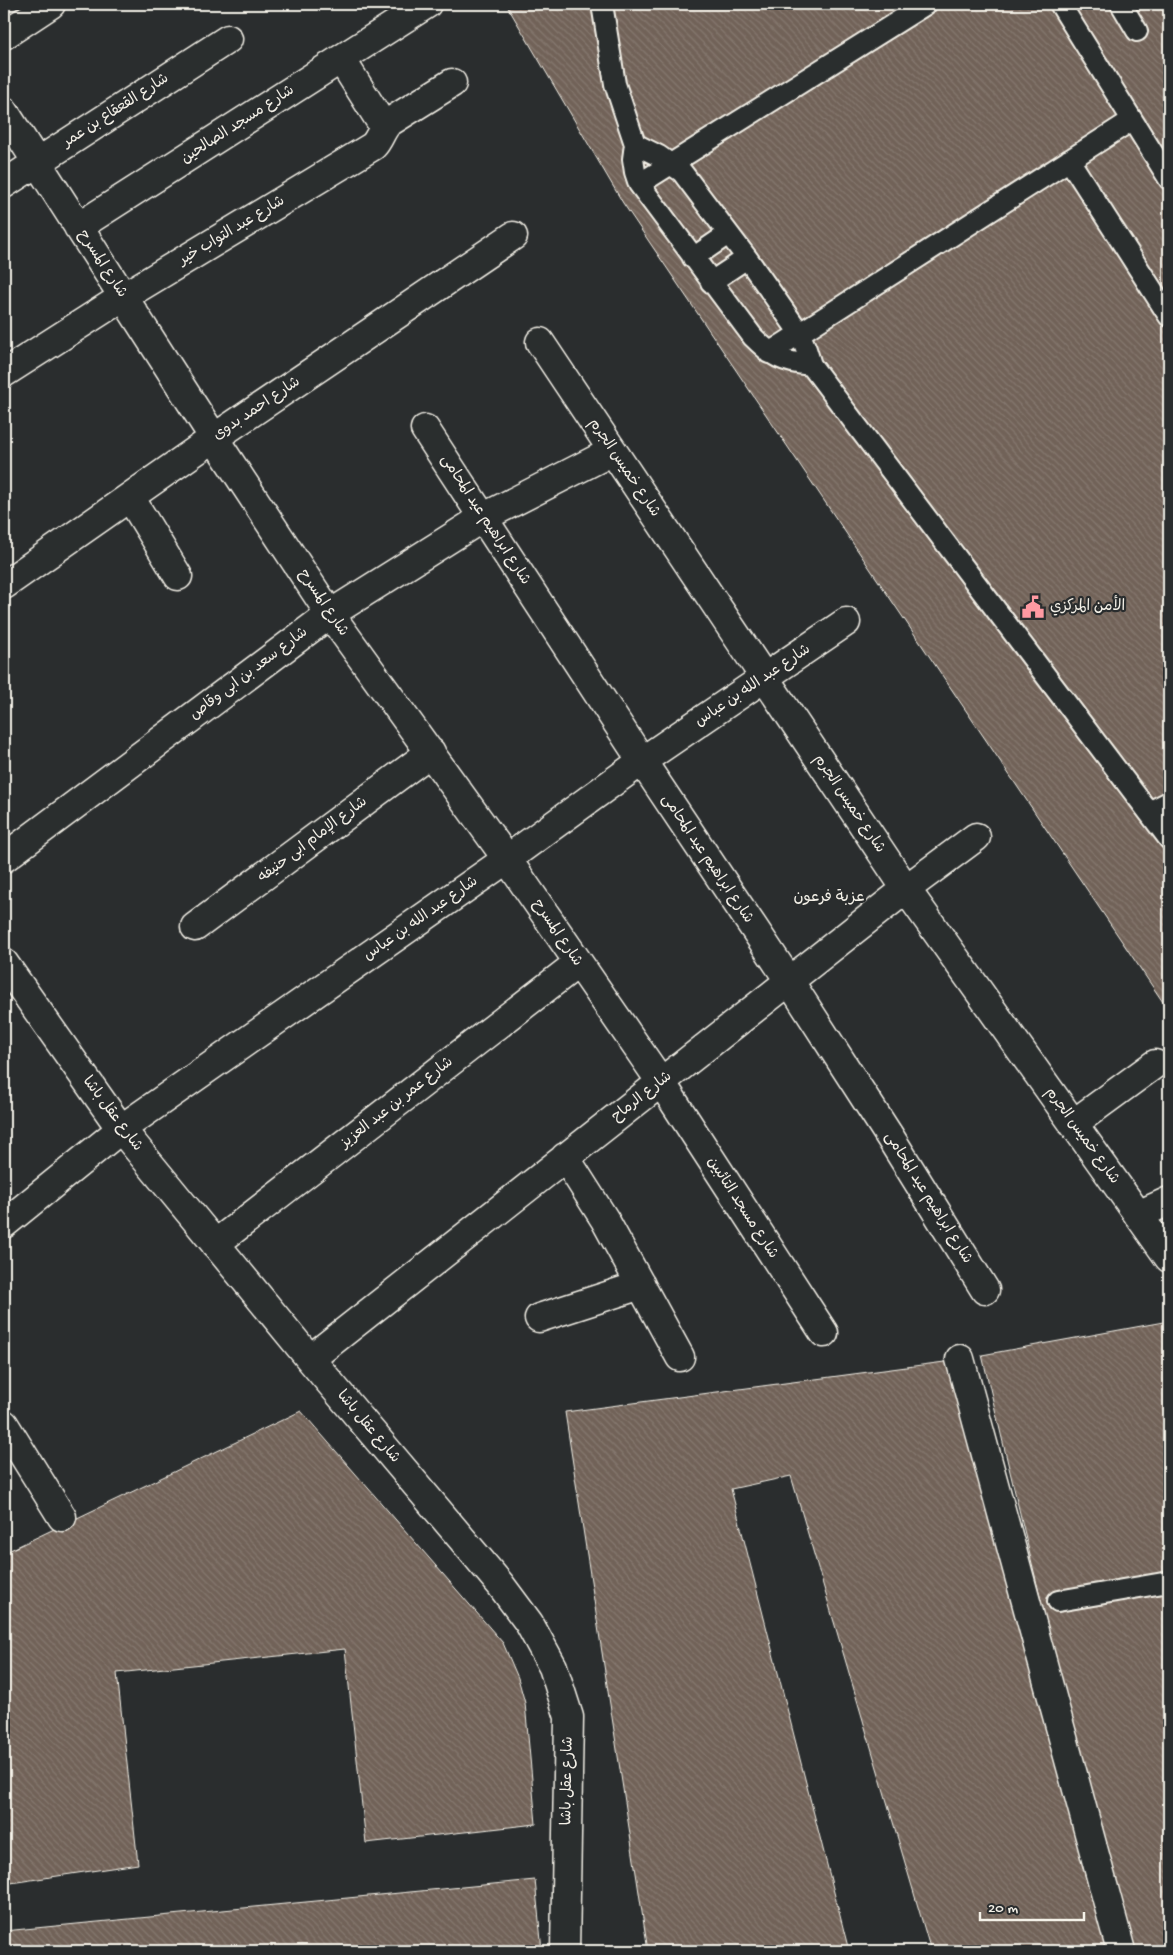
<svg xmlns="http://www.w3.org/2000/svg" width="1173" height="1955" viewBox="0 0 1173 1955" font-family="'Gochi Hand','Playpen Sans Arabic',sans-serif">
<defs>
<pattern id="building-back-hatch" width="6" height="6" patternUnits="userSpaceOnUse" patternTransform="scale(1.25)"><rect width="6" height="6" fill="#716258"/><path d="M-1 5l2 2M0 0l6 6M5-1l2 2" fill="none" stroke="#867970"/></pattern>
</defs>
<rect width="100%" height="100%" fill="#2a2d2e"/>
<filter id="ink" filterUnits="userSpaceOnUse"><feTurbulence type="fractalNoise" baseFrequency=".02" numOctaves="2"/><feDisplacementMap in="SourceGraphic" scale="10" xChannelSelector="R" yChannelSelector="G"/><feConvolveMatrix kernelMatrix="1 2 1 2 8 2 1 2 1" color-interpolation-filters="sRGB"/></filter>
<g filter="url(#ink)">
<path fill="url(#building-back-hatch)" stroke="#f4f1e8" d="M506 4H1159L1169 18V1011L623 203Z
M1169 1321V1951H1125L982 1355Z
M952 1361 1113 1951H931L791 1476 731 1489 849 1951H648L565 1412Z
M301 1411 503 1643 518 1678 525 1703 536 1824 366 1843 345 1649 117 1673 138 1864 4 1884V1553Z
M535 1880 542 1951H4V1931Z"/>
<g fill="none" stroke-linecap="round" stroke-linejoin="round">
<defs>
<path id="lane" d="M602 4 615 84 635 144 633 159 635 172 639 184 753 337C773 357 782 362 811 365
M1060 4 1169 179
M1121 4 1137 31
M635 144 659 156 682 172 747 258 799 332 806 349 811 365 1169 839
M1069 160 1169 316
M639 184 926 4
M693 258 728 234
M711 282 747 258
M769 353 1132 120
M1149 812 1169 802
M1058 1601 1169 1582"/>
<path id="street" d="M4 35 51 4
M341 59 384 127
M4 111 214 438 330 614 507 859 661 1082 824 1333
M4 184 228 39
M78 227 427 4
M540 342 906 889 1169 1258
M4 373 123 297 373 146C380 139 381 130 388 123L452 83
M425 429 642 761 790 982 890 1137 985 1290
M130 497 178 576
M4 585 214 438 513 236
M4 858 330 614 484 517 613 451
M195 927 431 752
M4 963 121 1129 310 1359 500 1584 529 1623 553 1667 569 1717 565 1951
M1073 1124 1155 1064
M565 1157 605 1220 680 1357
M1138 1215 1169 1201
M4 1224 121 1129 507 859 642 761 846 622
M215 1244 578 963
M539 1318 641 1285
M310 1359 906 889 976 837
M960 1359 1121 1951
M4 1424 62 1517"/>
</defs>
<use href="#lane" stroke="#f4f1e8" stroke-width="24"/>
<use href="#street" stroke="#f4f1e8" stroke-width="31"/>
<use href="#lane" stroke="#2a2d2e" stroke-width="20"/>
<use href="#street" stroke="#2a2d2e" stroke-width="28"/>
</g>
</g>
<defs>
<symbol id="civic-bare" viewBox="-9 -9 18 18"><path d="M-.6-6.5H3V-4.5H.6V-3L4-1V1h2V6H-6V1h2V-1L-.6-3ZM-1.2 2.5V6h2.4V2.5Z" fill="#ff9aa2" stroke="#2a2d2e" stroke-width="2.5" paint-order="stroke"/></symbol>
</defs>
<g fill-rule="evenodd">
<use href="#civic-bare" x="1017" y="591" width="32" height="32"/>
</g>
<g text-anchor="middle" dominant-baseline="central" stroke-width="4.5" stroke-linejoin="round" paint-order="stroke">
<g font-size="15" fill="#f4f1e8" stroke="#2a2d2e">
<text transform="translate(116 111) rotate(-33)">شارع القعقاع بن عمر</text>
<text transform="translate(238 125) rotate(-33)">شارع مسجد الصالحين</text>
<text transform="translate(232 231) rotate(-31)">شارع عبد التواب خير</text>
<text transform="translate(102 264) rotate(57)">شارع المسرح</text>
<text transform="translate(257 409) rotate(-34)">شارع احمد بدوى</text>
<text transform="translate(624 468) rotate(56)">شارع خميس الجرم</text>
<text transform="translate(485 520) rotate(57)">شارع ابراهيم عيد المحامى</text>
<text transform="translate(323 603) rotate(56)">شارع المسرح</text>
<text transform="translate(249 674) rotate(-37)">شارع سعد بن ابى وقاص</text>
<text transform="translate(753 686) rotate(-34)">شارع عبد الله بن عباس</text>
<text transform="translate(849 804) rotate(56)">شارع خميس الجرم</text>
<text transform="translate(313 840) rotate(-37)">شارع الإمام ابى حنيفه</text>
<text transform="translate(707 859) rotate(56)">شارع ابراهيم عيد المحامى</text>
<text transform="translate(421 919) rotate(-35)">شارع عبد الله بن عباس</text>
<text transform="translate(557 933) rotate(56)">شارع المسرح</text>
<text transform="translate(642 1097) rotate(-38)">شارع الرماح</text>
<text transform="translate(397 1103) rotate(-38)">شارع عمر بن عبد العزيز</text>
<text transform="translate(112 1114) rotate(53)">شارع عقل باشا</text>
<text transform="translate(1082 1136) rotate(54)">شارع خميس الجرم</text>
<text transform="translate(928 1198) rotate(58)">شارع ابراهيم عيد المحامى</text>
<text transform="translate(742 1208) rotate(57)">شارع مسجد التائبين</text>
<text transform="translate(368 1427) rotate(50)">شارع عقل باشا</text>
<text transform="translate(568 1781) rotate(-89)">شارع عقل باشا</text>
</g>
<g font-size="15" fill="#f4f1e8" stroke="#2a2d2e" text-anchor="start">
<text x="1050" y="607">الأمن المركزي</text>
</g>
<g font-size="16" fill="#f4f1e8" stroke="#2a2d2e">
<text x="829" y="898">عزبة فرعون</text>
</g>
</g>
<rect width="1173" height="1955" fill="none" stroke="#2a2d2e" stroke-width="20"/>
<rect x="10" y="10" width="1153" height="1935" fill="none" stroke="#f4f1e8" stroke-width="2" filter="url(#ink)"/>
<path d="M980 1912v8h104v-8" fill="none" stroke="#f4f1e8" stroke-width="2.5"/>
<text x="988" y="1912" font-size="15" fill="#f4f1e8" stroke="#2a2d2e" stroke-width="4" paint-order="stroke">20 m</text>
</svg>
